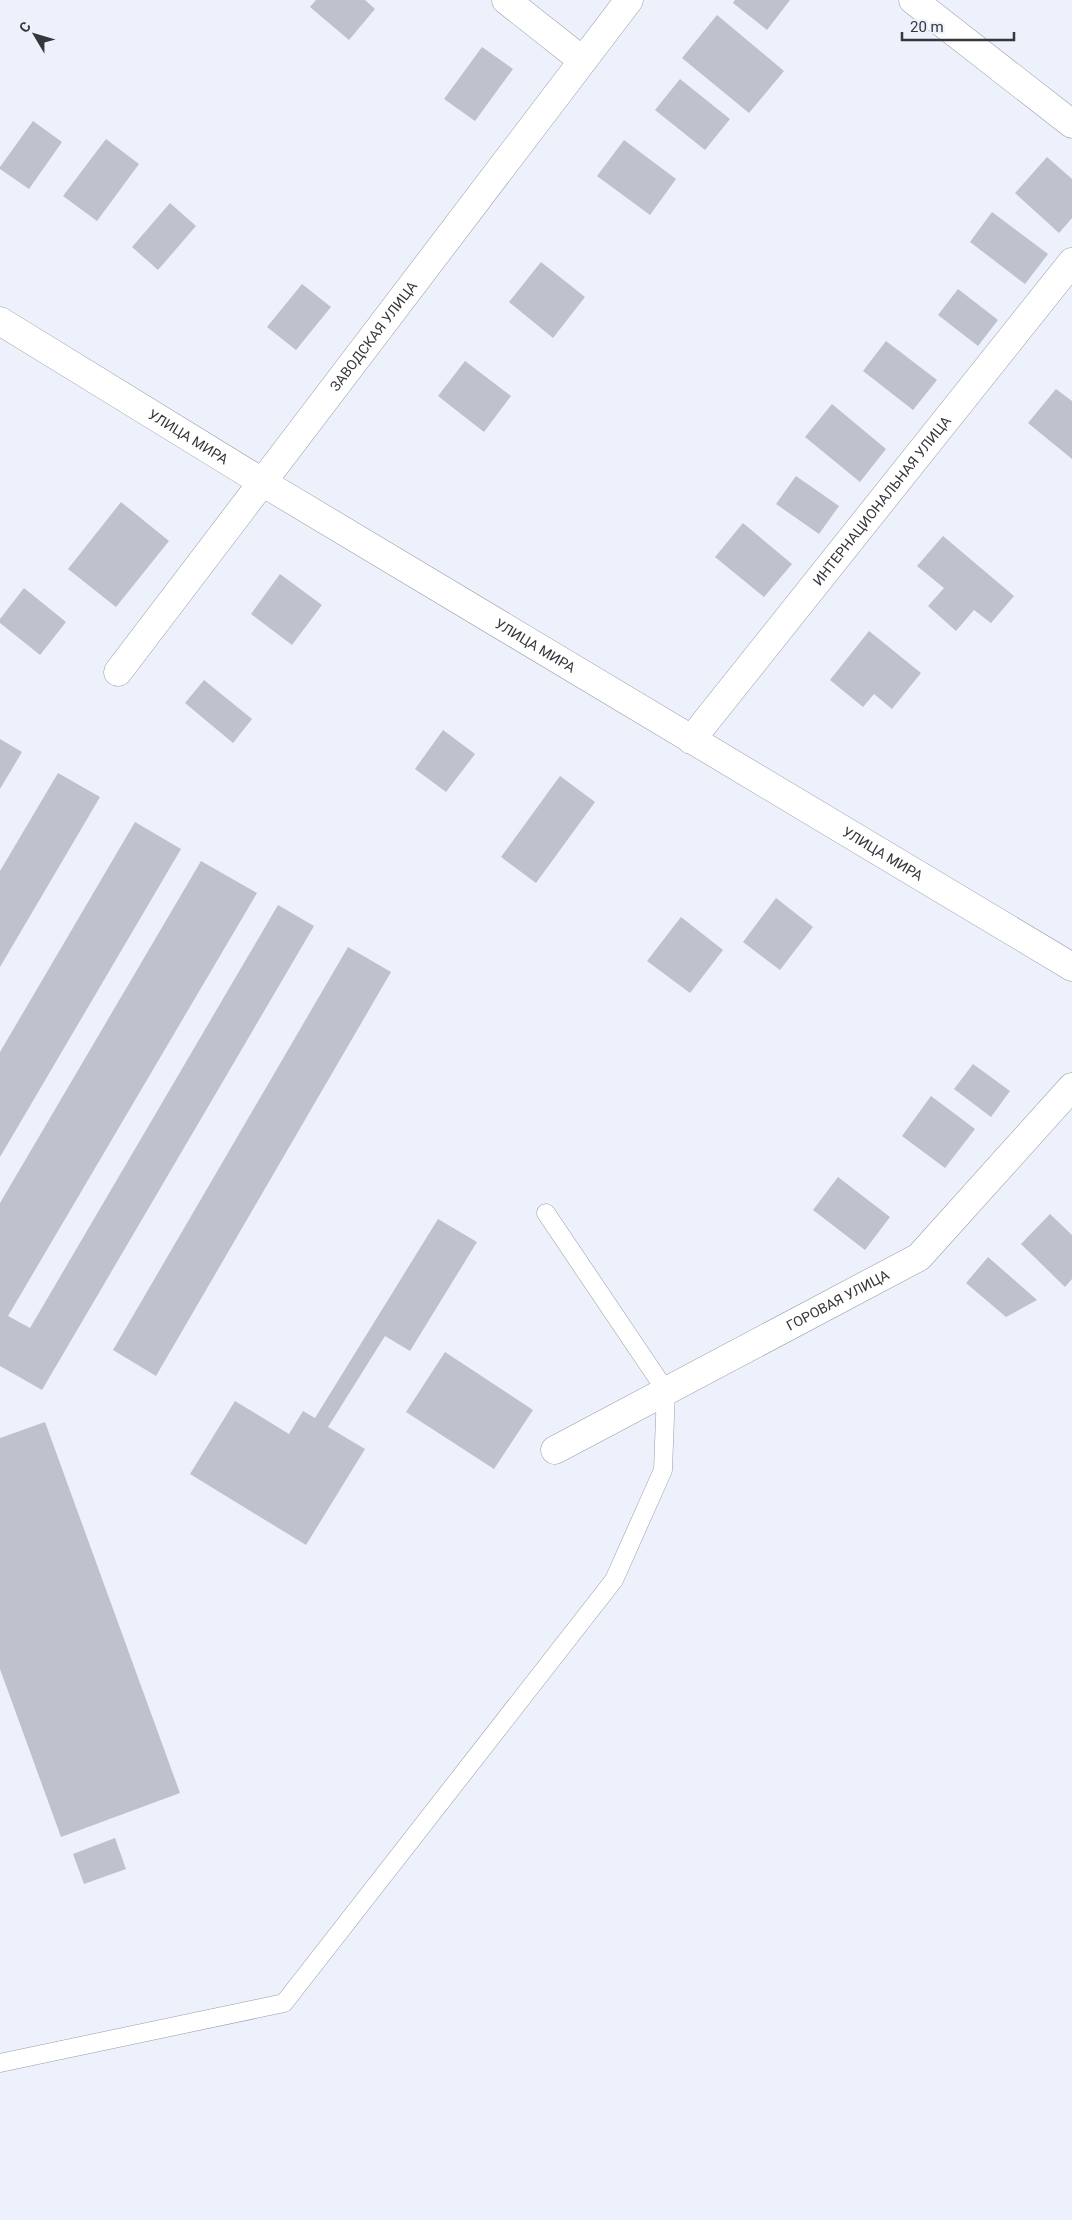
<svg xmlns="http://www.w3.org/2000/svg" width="1072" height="2220" viewBox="0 0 1072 2220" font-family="Roboto,sans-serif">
<rect width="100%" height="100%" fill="#edf1fc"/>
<path fill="#bec2cd" d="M316 0H365L375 9 349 40 310 7Z
M735 0H790L767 30 733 3Z
M717 15 784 71 749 113 682 58Z
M482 47 513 69 475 121 444 99Z
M680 79 730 119 705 150 655 110Z
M33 121 62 142 29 189 0 169V167Z
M106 139 139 164 97 221 63 196Z
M624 140 676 179 650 215 597 176Z
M1047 157 1072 179V218L1059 233 1015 193Z
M170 203 196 226 158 270 132 247Z
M992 212 1048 254 1025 284 970 242Z
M541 262 585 297 553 338 509 302Z
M302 284 331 307 296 350 267 327Z
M958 289 998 320 978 346 938 315Z
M886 341 937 380 913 410 863 371Z
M465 361 511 396 484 432 438 396Z
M1056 389 1072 401V459L1028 423Z
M832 404 886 449 860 482 805 437Z
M796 476 839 506 819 534 776 504Z
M121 502 169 541 116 607 68 569Z
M743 523 792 564 764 597 715 557Z
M943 536 1014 596 991 623 974 610 956 631 928 606 944 588 917 566Z
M280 574 322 605 292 645 251 614Z
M24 588 66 622 40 655 0 623V619Z
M869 631 921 673 892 709 874 694 863 707 830 680Z
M204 680 252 719 233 743 185 703Z
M443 730 475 754 446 792 415 769Z
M0 739 22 752 0 789Z
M58 773 100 797 0 967V871Z
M560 776 595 802 536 883 501 857Z
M135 822 181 849 0 1157V1052Z
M201 861 257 893 8 1316 30 1328 278 905 314 926 42 1390 0 1366V1203Z
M776 898 813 927 780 970 743 942Z
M681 917 723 950 690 993 647 961Z
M348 947 391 972 156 1376 113 1350Z
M973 1064 1010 1091 991 1117 954 1089Z
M931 1096 975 1129 945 1168 902 1136Z
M838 1177 890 1217 865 1250 813 1210Z
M1050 1214 1072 1235V1279L1065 1287 1021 1244Z
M438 1219 477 1242 410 1351 385 1336 328 1427 365 1449 306 1545 190 1474 235 1401 289 1434 303 1411 315 1418Z
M988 1257 1037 1300 1006 1317 966 1283Z
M445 1352 533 1410 494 1469 406 1412Z
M45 1422 180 1793 61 1837 0 1669V1438Z
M115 1838 126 1869 84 1884 73 1854Z"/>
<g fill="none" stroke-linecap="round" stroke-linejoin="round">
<defs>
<path id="service" d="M0 2063 284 2003 614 1580 663 1470 666 1391 546 1213"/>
<g id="minor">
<path d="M506 0 582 60"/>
<path d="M913 0 1072 124"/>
<path id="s1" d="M0 321 262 482 1072 967"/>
<path id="s2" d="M118 672 629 0"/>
<path id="s3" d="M691 740 1072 262"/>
<path id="s4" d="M555 1450 919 1257 1072 1087"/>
</g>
</defs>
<use href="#service" stroke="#999ca7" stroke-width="19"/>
<use href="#minor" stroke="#999ca7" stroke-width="29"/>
<use href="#service" stroke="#fff" stroke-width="18"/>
<use href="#minor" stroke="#fff" stroke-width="28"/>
</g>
<g text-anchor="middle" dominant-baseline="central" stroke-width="4" stroke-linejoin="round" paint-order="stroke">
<g font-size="14" fill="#36373b" stroke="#edf1fc">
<text stroke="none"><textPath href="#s2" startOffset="422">ЗАВОДСКАЯ УЛИЦА</textPath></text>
<text stroke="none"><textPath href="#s1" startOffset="221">УЛИЦА МИРА</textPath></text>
<text stroke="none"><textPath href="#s3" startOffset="306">ИНТЕРНАЦИОНАЛЬНАЯ УЛИЦА</textPath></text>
<text stroke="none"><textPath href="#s1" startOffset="626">УЛИЦА МИРА</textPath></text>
<text stroke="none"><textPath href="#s1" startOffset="1031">УЛИЦА МИРА</textPath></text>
<text stroke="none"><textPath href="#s4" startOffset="320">ГОРОВАЯ УЛИЦА</textPath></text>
</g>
</g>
<g transform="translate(35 35) rotate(308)" stroke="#edf1fc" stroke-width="4" paint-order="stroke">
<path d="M0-4L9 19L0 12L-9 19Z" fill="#36373b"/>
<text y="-8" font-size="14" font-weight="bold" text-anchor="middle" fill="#36373b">С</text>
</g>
<path d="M902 32v8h112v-8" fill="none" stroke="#36373b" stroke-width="2.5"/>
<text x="910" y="32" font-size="15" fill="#36373b" stroke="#edf1fc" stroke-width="4" paint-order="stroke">20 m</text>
</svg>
